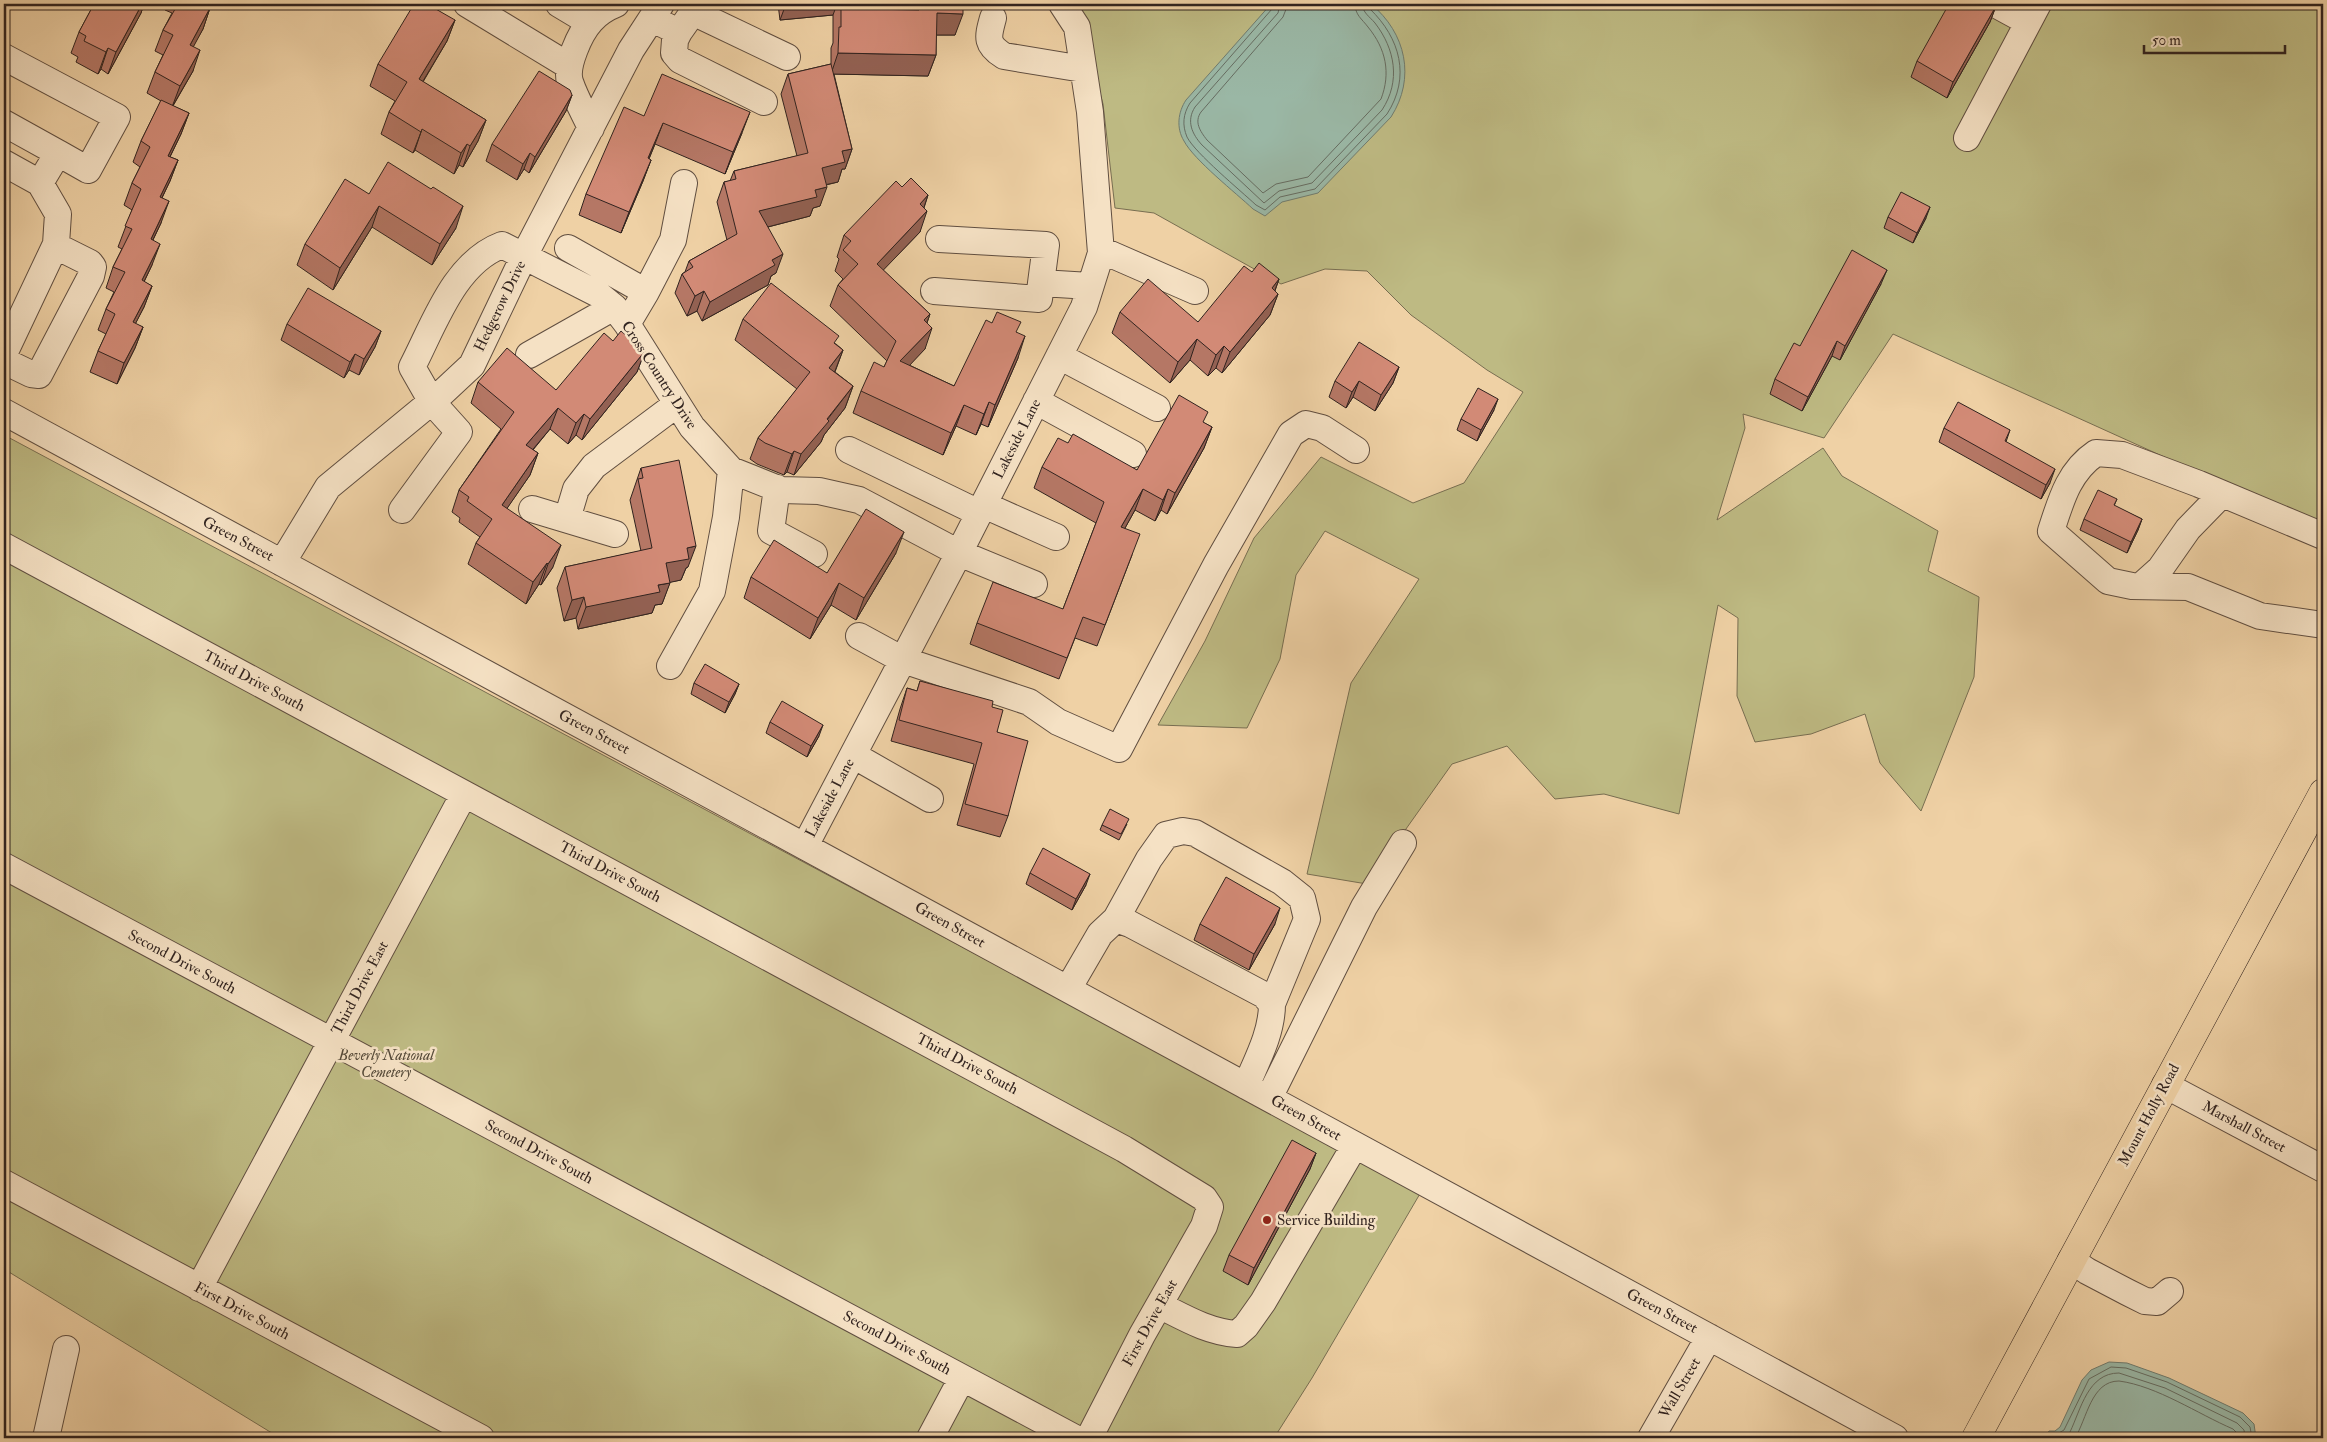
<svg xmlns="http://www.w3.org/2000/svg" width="2327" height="1442" viewBox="0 0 2327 1442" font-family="'IM FELL Double Pica',serif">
<rect width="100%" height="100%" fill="#efd1a5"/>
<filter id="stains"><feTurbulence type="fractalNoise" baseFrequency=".004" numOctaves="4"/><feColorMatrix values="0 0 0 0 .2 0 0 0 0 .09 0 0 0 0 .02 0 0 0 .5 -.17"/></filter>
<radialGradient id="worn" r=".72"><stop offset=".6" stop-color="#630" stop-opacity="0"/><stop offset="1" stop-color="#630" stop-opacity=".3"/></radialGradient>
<path fill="#beba83" stroke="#786e51" d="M1071 4H2323V529L1893 334 1824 438 1743 414 1745 428 1717 520 1823 448 1842 476 1938 531 1928 571 1979 597 1974 677 1921 811 1880 763 1865 714 1811 734 1755 742 1737 696 1738 618 1718 605 1679 814 1604 794 1555 799 1507 746 1452 764 1367 884 1307 874 1351 683 1419 579 1325 531 1296 575 1280 659 1247 728 1158 725 1205 641 1254 538 1321 457 1413 503 1464 483 1523 392 1487 370 1411 315 1367 271 1325 269 1281 284 1154 213 1115 208 1103 104 1079 15Z
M4 435 1421 1192 1312 1378 1274 1438H280L4 1269Z"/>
<path fill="#9ab7a5" stroke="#707c6f" d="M1271 4H1371C1406 33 1416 78 1391 117L1318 193 1282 202 1265 216 1253 209C1236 193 1194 160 1184 141 1176 128 1178 112 1186 100Z
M2109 1362 2127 1363 2169 1378 2243 1413 2254 1424 2256 1438H2045L2049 1431H2055L2060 1427 2082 1380 2091 1370Z"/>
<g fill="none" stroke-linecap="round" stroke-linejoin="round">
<path stroke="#666d62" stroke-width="1" d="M1274 4 1272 9 1190 103C1183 114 1182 125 1187 137 1195 153 1241 191 1256 205L1265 210 1280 197 1315 189 1387 114C1411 77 1400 38 1370 9L1369 4
M1280 4 1278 13 1195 107C1186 121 1192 134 1202 145L1264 203 1279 191 1312 183 1382 110C1401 81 1395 49 1375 23 1369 16 1363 13 1362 4
M1288 4 1283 17 1201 112C1194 122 1200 131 1207 140L1263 193 1276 184 1308 177 1381 99C1391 73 1386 49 1368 27 1362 19 1355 15 1355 4
M2050 1438 2064 1430 2089 1379 2111 1367 2126 1368 2167 1382 2240 1417 2250 1427 2252 1438
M2064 1438 2070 1432C2081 1409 2088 1373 2119 1373L2165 1388 2237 1423 2244 1430 2245 1438
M2075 1438C2087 1419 2091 1381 2119 1381 2157 1386 2198 1414 2233 1429L2237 1433 2238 1438"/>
<defs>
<path id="minor" d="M467 4 569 66
M559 4 589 22
M1995 4 2028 22
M993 18C988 37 985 44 1004 56L1083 69
M652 19 679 32 691 15 697 14 787 57
M679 32 675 40 674 53 680 60 764 102
M4 57 117 117 88 170 58 153 40 183
M4 123 58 153
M591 128C584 113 575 97 570 82 565 66 580 33 591 21 598 13 606 8 616 4
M1967 138 2038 4
M4 163 40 183 58 214 56 244 4 354
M939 239 1046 245 1041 283
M568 248 646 292
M1101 250 1195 291
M934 291 1039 299 1041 283 1090 286
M627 324 646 292 673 240 684 183
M529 355 614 307
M1059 356 1157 408
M4 361 31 374 39 375 91 276 93 267 90 263 56 246
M1036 401 1133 454
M4 412 1895 1438
M849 450 979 513
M777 488 771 531 814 554
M984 505 1056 537
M532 509 615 534
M402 510 459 432 432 402 412 367C434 325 454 263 502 245L598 294 614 307 627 324 692 427 731 470 781 490 819 491 859 500 959 553 1034 584
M567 519 576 489 594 466 677 404
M2323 536 2199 484 2122 455 2096 453C2069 471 2061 500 2051 531L2108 581 2132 586 2188 587 2260 616 2323 625
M4 546 1124 1149 1204 1198 1210 1207 1204 1226 1142 1335 1089 1438
M282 563 328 487 442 393 472 365 524 256 631 50 661 4
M2141 586 2160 569 2188 529 2222 494
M859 636 903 660 1029 702 1058 722 1119 749 1216 565 1291 434 1306 424 1322 428 1356 450
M670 666 712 591 726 517 731 470
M853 755 930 799
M805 846 959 553 1084 307 1101 253 1090 112 1077 27 1062 4
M4 866 1075 1438
M1116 919 1130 924 1264 995 1272 1004C1272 1033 1257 1060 1246 1086
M1068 989 1100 934 1116 919 1149 859 1166 835 1183 831 1195 833 1282 882 1302 898 1307 919 1272 1004
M2165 1085 2323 1169
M1269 1098 1364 907 1403 843
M4 1183 481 1438
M2071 1260 2087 1271 2127 1292 2145 1301 2157 1302 2170 1291
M199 1288 464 794
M1159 1305C1185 1318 1208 1332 1237 1334L1246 1326 1263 1302 1355 1145
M46 1438 66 1349
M930 1438 962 1378
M1651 1438 1709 1337"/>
<path id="major" d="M1976 1438 2323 793"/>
</defs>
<use href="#minor" stroke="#604e40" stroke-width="28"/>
<use href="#major" stroke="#31231f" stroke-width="29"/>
<use href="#minor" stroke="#f5e1c4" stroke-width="26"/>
<use href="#major" stroke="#efd1a5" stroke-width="28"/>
</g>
<path fill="#b57765" stroke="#31231f" d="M4 4H11L4 17Z
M94 4H144L141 13 108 74 101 69 98 74 76 62 78 57 71 53 79 32Z
M167 4H203L210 8 203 29 193 46V71L173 106 189 113 181 134 170 157 178 160 170 181 162 198 161 223 153 240 152 265 144 282 152 286 144 307 135 324 143 327 135 348 117 384 90 372 98 351 106 334 98 330 106 309 114 292 106 288 113 267 122 249 118 247 132 210 124 205 132 183 140 167 133 162 141 141 161 101 147 93 155 72 163 55 155 51 163 30 172 13 165 10Z
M778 4H866L867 9 912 10V4H963L955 35H936V55L928 76 834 74 852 149 845 169H842L838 182 826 185 820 206 813 208 810 216 768 227 776 273 771 276 768 285 702 321 697 311 687 316 675 293 682 274 685 272 689 261 727 240 717 202 724 182 730 181 734 171 797 156 781 94 788 74 831 64V48L833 43V15L780 20Z
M1996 6 1990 22 1947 98 1911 77 1917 61Z
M455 20 447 41 423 82 486 120 478 141 463 167 459 165 454 174 415 150 413 153 381 134 389 112 395 101 370 86 378 64Z
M572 95 566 111 529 173 524 169 517 180 486 161 492 144Z
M644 116 742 133 725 174 655 144 649 159 651 160 643 181 621 233 579 215 586 194Z
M902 187 928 195 924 208 920 232 883 270 930 314 927 323 925 349 909 365 954 386 992 323 1017 333 1018 358 988 427 981 424 976 435 956 426 943 455 853 413 861 391 884 367 887 361 830 306 838 285 843 279 835 271 839 259 837 257 844 235Z
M369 194 456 228 432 265 372 227 333 290 297 265 305 244Z
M1888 217 1926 218 1913 243 1884 228Z
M1252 272 1279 279 1275 291 1278 294 1270 315 1222 373 1216 368 1208 376 1190 360 1170 383 1112 333 1120 312 1198 322Z
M1881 284 1840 360 1832 356 1802 411 1770 394 1775 379 1800 346Z
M743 319 836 344 843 350 835 372 853 386 845 408 824 435 821 442 794 475 787 472 784 475 757 464 750 459 758 438 797 389 735 340Z
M287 324 381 331 375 347 359 375 349 370 344 378 281 340Z
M613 341 645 351 637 372 582 440 576 435 568 444 550 429 533 450 538 453 530 475 507 508 553 567 541 585 539 584 526 604 468 564 476 543 480 537 459 522 460 518 452 512 459 490 501 429 471 403 478 382 556 390Z
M1399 367 1393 383 1375 411 1353 397 1346 408 1329 397 1335 381Z
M1494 410 1477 441 1457 430 1461 419Z
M1204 423 1212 427 1204 448 1167 514 1161 510 1155 521 1135 510 1125 528 1132 555 1097 646 1075 638 1059 679 970 644 977 623 1063 609 1096 523 1034 488 1042 467 1068 443 1137 470Z
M1944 428 2010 430 2006 442 2050 483 2041 499 1939 442Z
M641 468 688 567 686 568 681 580 670 582 662 604 655 605 652 613 578 629 576 618 564 621 557 588 565 567 641 551 630 500Z
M2117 499 2114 506 2142 519 2138 530 2127 553 2080 530 2084 519Z
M896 553 856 620 831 605 810 639 744 598 751 577 827 573Z
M920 681 992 707 997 732 1008 816 1000 837 957 825 974 764 891 741 900 709 907 688 917 691Z
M694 683 739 684 735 694 725 713 691 694Z
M770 722 819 736 807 757 766 733Z
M1127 824 1119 840 1100 830 1102 825Z
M1030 873 1086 885 1072 910 1026 884Z
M1200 924H1275L1249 970 1194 940Z
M1316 1153 1310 1169 1248 1285 1223 1271 1229 1255Z"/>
<path fill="#936153" stroke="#31231f" d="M8 4H11L4 17V15Z
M142 4H144L141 13 108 74 116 52Z
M786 4H837L833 15 780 20Z
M1996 6 1990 22 1947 98 1953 82Z
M210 8 203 29 183 66 190 45Z
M937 13 963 14 955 35H929Z
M455 20 447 41 411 101 419 79Z
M108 48 101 69 98 74 106 52Z
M200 50 193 71 172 107 180 86Z
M838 53 936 55 928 76 831 74Z
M572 95 566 111 529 173 535 157Z
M750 112 742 133 725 174 733 152Z
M189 113 181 134 160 177 168 156Z
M486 120 478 141 463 167 470 146Z
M663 123 655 144 640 180 648 158Z
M422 129 415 150 413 153 421 132Z
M467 144 459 165 454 174 461 153Z
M852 149 845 169H842L838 182 815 187 822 168 842 151Z
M530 153 524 169 517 180 523 164Z
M178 160 170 181 152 218 160 197Z
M651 160 643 181 621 233 629 212Z
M827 187 820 206 813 208 810 216 752 231 759 211 815 190Z
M928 195 921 216 920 204Z
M169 201 161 223 143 260 151 239Z
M379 206 372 227 333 290 340 268Z
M463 206 456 228 432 265 440 244Z
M1930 207 1926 218 1913 243 1917 233Z
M927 211 920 232 869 285 877 264Z
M160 244 152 265 134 302 142 280Z
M783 254 776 273 771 276 768 285 702 321 710 302 772 260Z
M1887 270 1881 284 1840 360 1845 346Z
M1279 279 1271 301 1272 288Z
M152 286 144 307 125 344 133 322Z
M704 291 697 311 687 316 695 296Z
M1278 294 1270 315 1222 373 1230 352Z
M930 314 922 336 924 320Z
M143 327 135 348 117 384 124 363Z
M932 328 925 349 893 383 900 361Z
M381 331 375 347 359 375 364 359Z
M1025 336 1018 358 988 427 995 405Z
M1197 339 1190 360 1170 383 1178 362Z
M1837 341 1832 356 1802 411 1808 397Z
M1224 346 1216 368 1208 376 1216 355Z
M843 350 835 371 821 389 829 368Z
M645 351 637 372 582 440 590 419Z
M355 354 349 370 344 378 350 362Z
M1399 367 1393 383 1375 411 1381 395Z
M1359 381 1353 397 1346 408 1352 392Z
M853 386 845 408 824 435 821 442 794 475 801 454Z
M1498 399 1494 410 1477 441 1481 430Z
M989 402 981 424 976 435 984 414Z
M964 405 956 426 943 455 951 433Z
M558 408 550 429 518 467 526 445Z
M584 414 576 435 568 444 576 423Z
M1212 427 1204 448 1167 514 1175 493Z
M794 451 787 472 784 475 792 454Z
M538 453 530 475 495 526 502 505Z
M2055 469 2050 483 2041 499 2046 485Z
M1143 489 1135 510 1114 548 1121 527Z
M1168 489 1161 510 1155 521 1163 500Z
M2142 519 2138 530 2127 553 2131 542Z
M904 532 896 553 856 620 864 598Z
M561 545 553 567 541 585 548 564Z
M696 546 688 567 686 568 681 580 658 585 666 563 687 548Z
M547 563 539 584 526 604 533 582Z
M670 583 662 604 655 605 652 613 578 629 586 607 658 585Z
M839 583 831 605 810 639 818 618Z
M584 597 576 618 564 621 572 600Z
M739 684 735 694 725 713 729 702Z
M823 725 819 736 807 757 811 746Z
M1090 874 1086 885 1072 910 1076 899Z
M1280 908 1275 924 1249 970 1254 954Z
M1316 1153 1310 1169 1248 1285 1254 1268Z"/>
<path fill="#d28a76" stroke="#31231f" d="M94 4H142L116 52 108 48 106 52 84 41 86 36 79 32Z
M178 4H203L210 8 190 45 200 50 180 86 155 72 173 35 163 30Z
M414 4H427L455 20 419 79 486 120 470 146 467 144 461 153 422 129 421 132 389 112 407 82 378 64Z
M841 4H866L867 9 919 10V4H963V14L937 13 936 55 838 53 839 27H841Z
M1949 4H1992L1996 6 1953 82 1917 61Z
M831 64 852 149 842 151 845 162 822 168 827 187 815 190 817 197 759 211 783 254 772 260 775 265 710 302 704 291 695 296 682 274 693 267 689 261 737 234 724 182 736 179 734 171 808 153 788 74Z
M539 71 570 90 572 95 535 157 530 153 523 164 492 144Z
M662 74 750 112 733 152 663 123 648 158 651 160 629 212 586 194 624 107 644 116Z
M161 100 189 113 168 156 178 160 160 197 169 201 151 239 160 244 142 280 152 286 133 322 143 327 124 363 98 351 115 314 106 309 125 272 113 267 132 229 125 226 141 189 132 183 150 147 141 141Z
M388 162 431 189 433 187 463 206 440 244 379 206 340 268 305 244 345 179 369 194Z
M911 178 928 195 920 204 927 211 877 264 930 314 924 320 932 328 900 361 954 386 986 320 992 323 997 312 1021 322 1016 332 1025 336 995 405 989 402 984 414 964 405 951 433 861 391 874 362 884 367 896 341 838 285 858 264 843 250 851 241 844 235 896 181 902 187Z
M1901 192 1930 207 1917 233 1888 217Z
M1852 250 1887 270 1845 346 1837 341 1808 397 1775 379 1794 343 1800 346Z
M1259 263 1279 279 1272 288 1278 294 1230 352 1224 346 1216 355 1197 339 1178 362 1120 312 1148 279 1198 322 1244 266 1252 272Z
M771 283 839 336 834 343 843 350 829 368 853 386 827 419 829 421 801 454 794 451 792 454 765 443 758 438 810 372 743 319Z
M308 288 381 331 364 359 355 354 350 362 287 324Z
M621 331 645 351 590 419 584 414 576 423 558 408 526 445 538 453 502 505 561 545 548 564 547 563 533 582 476 543 492 519 467 501 469 497 459 490 514 412 478 382 507 348 556 390 604 333 613 341Z
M1359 342 1399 367 1381 395 1359 381 1352 392 1335 381Z
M1478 388 1498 399 1481 430 1461 419Z
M1179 395 1208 412 1203 422 1212 427 1175 493 1168 489 1163 500 1143 489 1121 527 1140 534 1105 625 1083 617 1067 658 977 623 993 582 1063 609 1104 502 1042 467 1058 438 1068 443 1073 434 1137 470Z
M1958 402 2010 430 2005 441 2055 469 2046 485 1944 428Z
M679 460 696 546 687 548 689 559 666 563 670 583 658 585 660 592 586 607 584 597 572 600 565 567 652 548 638 479 643 478 641 468Z
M2098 490 2117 499 2114 505 2142 519 2131 542 2084 519Z
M866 509 904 532 864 598 839 583 818 618 751 577 774 540 827 573Z
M705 664 739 684 729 702 694 683Z
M920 681 993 701 992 707 1003 710 997 732 1028 741 1008 816 965 804 982 743 899 720 907 688 917 691Z
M782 701 823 725 811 746 770 722Z
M1110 809 1129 819 1121 834 1102 825Z
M1043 848 1090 874 1076 899 1030 873Z
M1226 877 1280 908 1254 954 1200 924Z
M1292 1140 1316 1153 1254 1268 1229 1255Z"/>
<circle fill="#8f2418" stroke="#f5e1c4" stroke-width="2" cx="1267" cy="1220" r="5"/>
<g text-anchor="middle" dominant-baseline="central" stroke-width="5" stroke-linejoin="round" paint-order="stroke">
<g font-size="15" fill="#31231f" stroke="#f5e1c4">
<text transform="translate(500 306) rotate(-64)">Hedgerow Drive</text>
<text transform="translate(659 375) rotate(57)">Cross Country Drive</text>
<text transform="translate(1017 439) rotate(-63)">Lakeside Lane</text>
<text transform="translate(238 539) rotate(28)">Green Street</text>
<text transform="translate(254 681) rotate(28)">Third Drive South</text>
<text transform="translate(594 732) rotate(28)">Green Street</text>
<text transform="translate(830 798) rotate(-62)">Lakeside Lane</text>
<text transform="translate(610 872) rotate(28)">Third Drive South</text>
<text transform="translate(950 925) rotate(29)">Green Street</text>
<text transform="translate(182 962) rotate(28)">Second Drive South</text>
<text transform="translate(360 988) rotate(-62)">Third Drive East</text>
<text transform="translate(967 1064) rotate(28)">Third Drive South</text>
<text transform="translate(2149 1115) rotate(-62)">Mount Holly Road</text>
<text transform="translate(1306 1118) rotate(29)">Green Street</text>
<text transform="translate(2244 1127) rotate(28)">Marshall Street</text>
<text transform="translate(539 1152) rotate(28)">Second Drive South</text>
<text transform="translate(242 1311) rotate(28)">First Drive South</text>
<text transform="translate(1662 1311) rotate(28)">Green Street</text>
<text transform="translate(1150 1323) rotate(-61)">First Drive East</text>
<text transform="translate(897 1343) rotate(28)">Second Drive South</text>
<text transform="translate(1680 1388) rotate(-60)">Wall Street</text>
</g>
<g font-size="15" font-style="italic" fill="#544938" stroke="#f5e1c4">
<text x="386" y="1055">Beverly National<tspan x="386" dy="17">Cemetery</tspan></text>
</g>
<g font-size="15" fill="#31231f" stroke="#f5e1c4" text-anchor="start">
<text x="1277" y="1220">Service Building</text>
</g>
</g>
<rect width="2327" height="1442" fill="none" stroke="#efd1a5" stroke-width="20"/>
<rect x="5" y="5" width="2317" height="1432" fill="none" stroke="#31231f" stroke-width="2.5"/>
<rect x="10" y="10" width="2307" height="1422" fill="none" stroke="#31231f"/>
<path d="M2144 45v8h141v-8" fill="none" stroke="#31231f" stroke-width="2.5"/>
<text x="2152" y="45" font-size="15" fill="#31231f" stroke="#f5e1c4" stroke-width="4" paint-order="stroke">50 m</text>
<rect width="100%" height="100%" filter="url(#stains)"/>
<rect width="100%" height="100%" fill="url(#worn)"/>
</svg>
